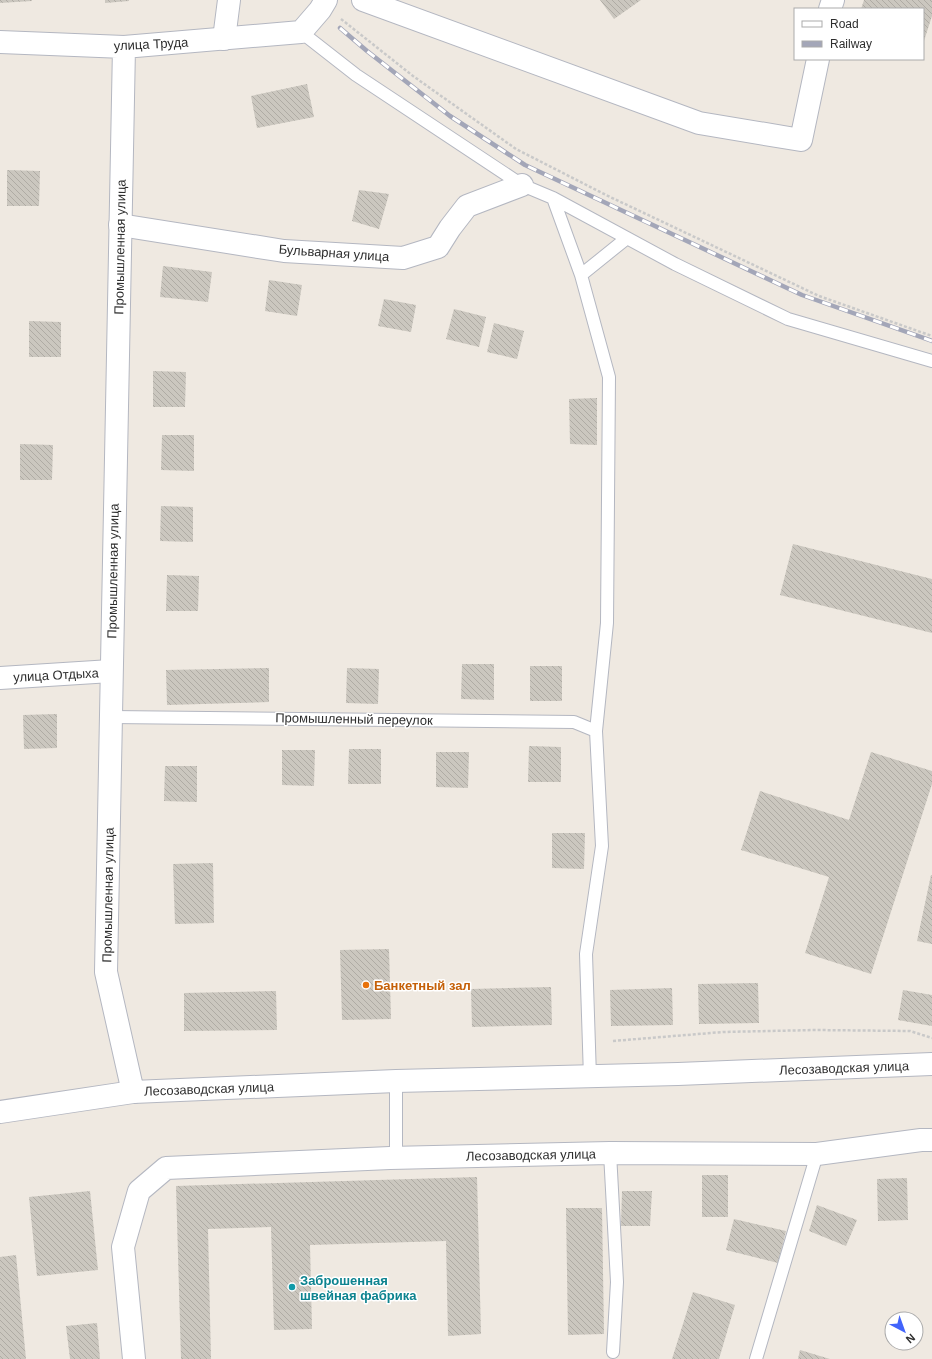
<svg xmlns="http://www.w3.org/2000/svg" width="932" height="1359" viewBox="0 0 932 1359" font-family="Arial,sans-serif">
<defs>
<pattern id="building-back-hatch" width="6" height="6" patternUnits="userSpaceOnUse"><rect width="6" height="6" fill="#cbc7bf"/><path d="M-1 5l2 2M0 0l6 6M5-1l2 2" fill="none" stroke="#afaba4"/></pattern>
</defs>
<rect width="100%" height="100%" fill="#efe9e1"/>
<path fill="url(#building-back-hatch)" d="M0 0H32V1L0 3Z
M105 0H129V1L105 3Z
M600 0H641L614 19Z
M864 0H932V16L923 44V9H861Z
M307 84 314 117 257 128 251 96Z
M7 170 40 171 39 206H7Z
M359 190 389 194 379 229 352 221Z
M163 266 212 272 208 302 160 297Z
M269 280 302 285 297 316 265 311Z
M384 299 416 305 411 332 378 326Z
M454 309 486 317 479 347 446 339Z
M29 321 61 322V357H29Z
M494 323 524 331 517 359 487 352Z
M153 371 186 372 185 407H153Z
M597 398V445L570 444 569 399Z
M162 435H194V471L161 470Z
M20 444 53 445 52 480H20Z
M161 506 193 507V542L160 541Z
M793 544 932 579V633L780 595Z
M167 575 199 576 198 611H166Z
M462 664H494V700L461 699Z
M530 666H562V701H530Z
M269 668V702L167 705 166 670Z
M347 668 379 669 378 704 346 703Z
M57 714V748L24 749 23 715Z
M529 746 561 747V782H528Z
M349 749H381V784H348Z
M282 750H315L314 786 282 785Z
M436 752H469L468 788 436 787Z
M871 752 932 771V784L871 974 805 953 829 877 741 850 760 791 849 820Z
M165 766H197V802L164 801Z
M552 833H585L584 869 552 868Z
M213 863 214 923 175 924 173 864Z
M931 875H932V944L917 941Z
M389 949 391 1019 342 1020 340 950Z
M758 983 759 1023 699 1024 698 984Z
M551 987 552 1025 472 1027 471 989Z
M672 988 673 1025 611 1026 610 990Z
M903 990 932 995V1026L898 1020Z
M276 991 277 1030 184 1031V993Z
M702 1175H728V1217H702Z
M477 1177 481 1334 448 1336 446 1241 310 1245 312 1329 274 1330 271 1227 208 1229 211 1359H181L176 1186Z
M907 1178 908 1220 878 1221 877 1179Z
M90 1191 98 1270 37 1276 29 1197Z
M622 1191H652L650 1226H621Z
M817 1205 857 1220 846 1246 809 1231Z
M566 1208H602L604 1334 568 1335Z
M734 1219 786 1231 778 1263 726 1250Z
M16 1255 26 1359H0V1257Z
M693 1292 735 1305 719 1359H672Z
M97 1323 100 1359H70L66 1326Z
M800 1350 830 1359H798Z"/>
<g fill="none" stroke-linecap="round" stroke-linejoin="round">
<defs>
<path id="service" d="M301 32 356 75 522 185 553 198 675 264 788 319 932 361
M553 198 581 275
M111 717 574 722 596 731
M590 1077 586 954 602 846 596 731 607 623 609 377 581 275 627 238
M610 1153 617 1282 613 1352
M396 1158V1081
M756 1359 817 1154"/>
<path id="minor" d="M363 0 699 123 801 140 818 59
M830 9 833 0
M224 39 229 0
M120 225 284 251 403 258 438 247 450 228 467 206 522 185
M0 678 111 671
M0 1112 133 1092
M134 1359 123 1247 139 1191 166 1168 390 1158 610 1153 817 1154 921 1140H932"/>
<path id="tertiary" d="M0 42 124 47 301 32 320 10 326 0
M124 47 106 972 133 1092 396 1081 678 1074 932 1064"/>
</defs>
<use href="#service" stroke="#b4b7c1" stroke-width="14"/>
<use href="#minor" stroke="#b4b7c1" stroke-width="24"/>
<use href="#tertiary" stroke="#b4b7c1" stroke-width="24"/>
<path stroke="#c9c9c9" stroke-width="2.5" stroke-dasharray="3 2" stroke-linecap="butt" d="M341 19 413 76 516 149 606 195 819 296 932 336
M613 1041 723 1032 815 1030 910 1031 932 1038"/>
<use href="#service" stroke="#fff" stroke-width="12"/>
<use href="#minor" stroke="#fff" stroke-width="22"/>
<use href="#tertiary" stroke="#fff" stroke-width="22"/>
<defs>
<path id="rail" d="M340 28 367 51 450 116 525 165 802 295 932 341"/>
</defs>
<use href="#rail" stroke="#a3a6b8" stroke-width="4.5"/>
<use href="#rail" stroke="#fff" stroke-width="3" stroke-dasharray="9" stroke-linecap="butt"/>
</g>
<circle fill="#e8710a" stroke="#fff" stroke-width="1.5" cx="366" cy="985" r="4"/>
<circle fill="#0f9aa8" stroke="#fff" stroke-width="1.5" cx="292" cy="1287" r="4"/>
<g text-anchor="middle" dominant-baseline="central" stroke-width="3" stroke-linejoin="round" paint-order="stroke">
<g font-size="13" fill="#2e2e2e" stroke="#fff">
<text transform="translate(151 44) rotate(-3)">улица Труда</text>
<text transform="translate(120 247) rotate(-89)">Промышленная улица</text>
<text transform="translate(334 253) rotate(4)">Бульварная улица</text>
<text transform="translate(113 571) rotate(-89)">Промышленная улица</text>
<text transform="translate(56 675) rotate(-3)">улица Отдыха</text>
<text transform="translate(354 719) rotate(1)">Промышленный переулок</text>
<text transform="translate(108 895) rotate(-89)">Промышленная улица</text>
<text transform="translate(844 1068) rotate(-2)">Лесозаводская улица</text>
<text transform="translate(209 1089) rotate(-2)">Лесозаводская улица</text>
<text transform="translate(531 1155) rotate(-1)">Лесозаводская улица</text>
</g>
<g font-size="13" font-weight="bold" fill="#c56008" stroke="#fff" text-anchor="start">
<text x="374" y="985">Банкетный зал</text>
</g>
<g font-size="13" font-weight="bold" fill="#0d838f" stroke="#fff" text-anchor="start">
<text x="300" y="1280">Заброшенная<tspan x="300" dy="15">швейная фабрика</tspan></text>
</g>
</g>
<rect x="794" y="8" width="130" height="52" fill="#ffffff" stroke="#ababab"/>
<rect x="802" y="21" width="20" height="6" fill="#ffffff" stroke="#ababab"/>
<text x="830" y="28" font-size="12" fill="#2e2e2e">Road</text>
<rect x="802" y="41" width="20" height="6" fill="#a3a6b8" stroke="#ababab"/>
<text x="830" y="48" font-size="12" fill="#2e2e2e">Railway</text>
<g transform="translate(904 1331) rotate(139)"><circle r="19" fill="#ffffff" stroke="#ababab"/>
<path d="M0-3L7 15L0 10L-7 15Z" fill="#4264fb"/>
<text y="-6" font-size="11" font-weight="bold" text-anchor="middle" fill="#2e2e2e">N</text>
</g>
</svg>
